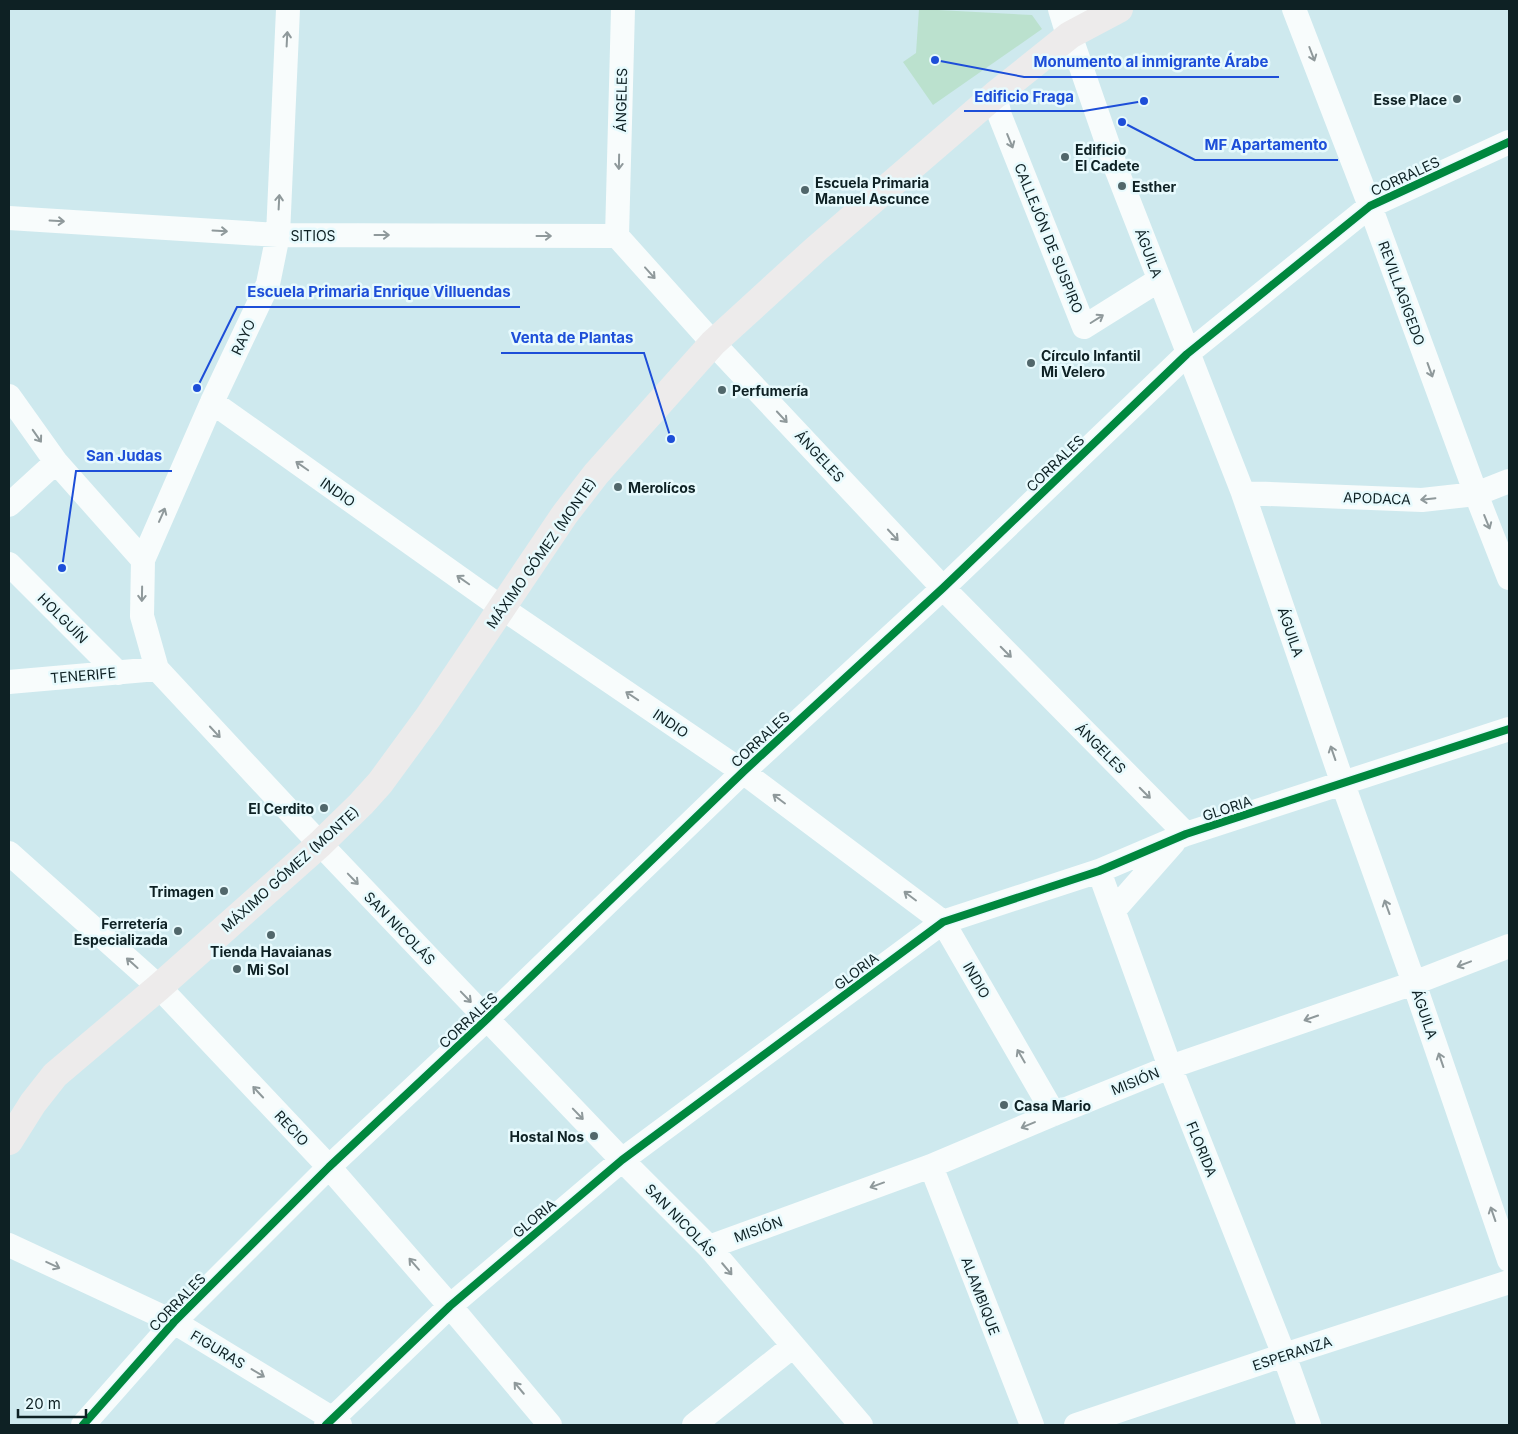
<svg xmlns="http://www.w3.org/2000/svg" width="1518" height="1434" viewBox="0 0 1518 1434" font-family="Inter,sans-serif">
<rect width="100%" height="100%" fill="#cee9ee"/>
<path fill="#bbe1ce" d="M919 9 1032 15 1042 29 933 105 903 62 916 53Z"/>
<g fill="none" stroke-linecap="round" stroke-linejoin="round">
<path stroke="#f8fcfc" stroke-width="24" d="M623 9 617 236 713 343 943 588 1186 834
M1071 9 1114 11
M1294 9 1370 206 1476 494 1509 578
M1070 35 1117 171 1243 493 1343 784 1414 983 1509 1260
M995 95 1000 116 1084 327 1159 280
M9 218 278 235 617 236
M9 396 56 462 143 560 142 616 157 669 306 829 487 1019 622 1160 709 1247 861 1425
M212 402 502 608 743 772 943 922 1054 1114
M1243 493 1422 500 1476 494 1509 481
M9 505 56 462
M143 560 212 402 268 284 278 235 288 9
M9 564 118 673
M9 682 157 669
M9 853 159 987 329 1167 450 1306 550 1425
M1099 871 1170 1067 1284 1355 1309 1425
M1114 910 1174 842
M931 1166 1032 1425
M9 1245 174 1322 333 1419 340 1425
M709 1247 931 1166 1054 1114 1170 1067 1414 983 1509 946
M83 1425 174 1322 329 1167 487 1019 743 772 943 588 1187 354 1370 206 1509 142
M326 1425 450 1306 622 1160 943 922 1099 871 1186 834 1509 729
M694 1425 793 1346
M1076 1425 1284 1355 1509 1282"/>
<path stroke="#f8fcfc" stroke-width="28" d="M1062 9 1070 35"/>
<path stroke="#edebeb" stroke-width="28" d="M9 1141 33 1103 55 1075 159 987 320 844 361 804 380 783 429 716 565 514 596 474 713 343 816 249 995 95 1070 35 1119 9"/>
<defs>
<path id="cycleway" d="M83 1425 174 1322 329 1167 487 1019 743 772 943 588 1187 354 1370 206 1509 142
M326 1425 450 1306 622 1160 943 922 1099 871 1186 834 1509 729"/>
</defs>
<use href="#cycleway" stroke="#e7fafd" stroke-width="11"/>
<use href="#cycleway" stroke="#00873e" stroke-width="8"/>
</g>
<defs><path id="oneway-shaft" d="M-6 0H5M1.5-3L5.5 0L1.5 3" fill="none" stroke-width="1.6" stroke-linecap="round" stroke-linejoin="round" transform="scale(1.25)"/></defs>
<g stroke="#8f999b">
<use href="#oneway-shaft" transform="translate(287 39) rotate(-87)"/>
<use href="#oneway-shaft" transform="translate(1312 54) rotate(69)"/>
<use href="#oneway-shaft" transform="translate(1010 141) rotate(68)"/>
<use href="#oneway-shaft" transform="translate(619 162) rotate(91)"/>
<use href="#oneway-shaft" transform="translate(279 202) rotate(-87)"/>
<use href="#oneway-shaft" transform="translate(57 221) rotate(3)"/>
<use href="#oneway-shaft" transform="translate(220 231) rotate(3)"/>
<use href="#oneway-shaft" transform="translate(382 235)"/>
<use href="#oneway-shaft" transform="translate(544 236)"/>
<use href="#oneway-shaft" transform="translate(650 273) rotate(48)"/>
<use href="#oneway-shaft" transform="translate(1097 319) rotate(-32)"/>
<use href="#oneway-shaft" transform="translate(1430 370) rotate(70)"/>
<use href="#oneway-shaft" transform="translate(782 417) rotate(47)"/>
<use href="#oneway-shaft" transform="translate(37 436) rotate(55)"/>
<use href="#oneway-shaft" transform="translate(302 466) rotate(-145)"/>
<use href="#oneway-shaft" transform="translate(1428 499) rotate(174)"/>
<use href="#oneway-shaft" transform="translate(162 515) rotate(-66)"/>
<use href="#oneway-shaft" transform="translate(1487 522) rotate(68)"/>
<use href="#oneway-shaft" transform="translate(893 535) rotate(47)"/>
<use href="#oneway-shaft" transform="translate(463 580) rotate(-145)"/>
<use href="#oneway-shaft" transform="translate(142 594) rotate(91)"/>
<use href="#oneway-shaft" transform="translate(1006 652) rotate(45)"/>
<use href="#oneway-shaft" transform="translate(632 696) rotate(-146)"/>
<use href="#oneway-shaft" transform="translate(215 732) rotate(47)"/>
<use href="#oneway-shaft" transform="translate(1333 753) rotate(-109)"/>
<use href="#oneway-shaft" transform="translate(1145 793) rotate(45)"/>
<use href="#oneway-shaft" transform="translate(779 799) rotate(-143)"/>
<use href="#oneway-shaft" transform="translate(353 879) rotate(46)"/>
<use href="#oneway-shaft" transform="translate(910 896) rotate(-143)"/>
<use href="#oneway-shaft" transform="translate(1387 907) rotate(-110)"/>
<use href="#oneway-shaft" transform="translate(132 963) rotate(-138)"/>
<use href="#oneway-shaft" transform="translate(1464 964) rotate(159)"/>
<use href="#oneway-shaft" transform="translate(466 997) rotate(46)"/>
<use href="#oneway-shaft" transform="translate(1311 1018) rotate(161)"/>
<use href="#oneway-shaft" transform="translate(1021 1056) rotate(-120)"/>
<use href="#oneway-shaft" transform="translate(1441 1060) rotate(-109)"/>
<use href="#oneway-shaft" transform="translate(258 1092) rotate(-133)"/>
<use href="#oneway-shaft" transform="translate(578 1114) rotate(46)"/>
<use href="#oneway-shaft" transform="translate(1028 1125) rotate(157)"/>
<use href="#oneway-shaft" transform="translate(877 1185) rotate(160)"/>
<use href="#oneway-shaft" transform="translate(1493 1214) rotate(-109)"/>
<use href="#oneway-shaft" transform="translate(414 1264) rotate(-131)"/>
<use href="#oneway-shaft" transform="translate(53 1265) rotate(25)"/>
<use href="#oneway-shaft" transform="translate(727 1269) rotate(50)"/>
<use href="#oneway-shaft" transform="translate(258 1373) rotate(31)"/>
<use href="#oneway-shaft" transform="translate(519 1388) rotate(-130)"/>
</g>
<g fill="#51676b" stroke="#e7fafd" stroke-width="2">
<circle cx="1457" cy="99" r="5"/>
<circle cx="1065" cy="157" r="5"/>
<circle cx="1122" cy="186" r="5"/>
<circle cx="805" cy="190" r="5"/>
<circle cx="1031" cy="363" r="5"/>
<circle cx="722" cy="390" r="5"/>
<circle cx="618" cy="487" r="5"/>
<circle cx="324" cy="808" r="5"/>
<circle cx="224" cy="891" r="5"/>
<circle cx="178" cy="931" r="5"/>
<circle cx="271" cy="935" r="5"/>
<circle cx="237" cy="969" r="5"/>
<circle cx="1004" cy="1105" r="5"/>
<circle cx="594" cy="1136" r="5"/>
</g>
<g text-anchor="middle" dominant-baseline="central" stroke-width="5" stroke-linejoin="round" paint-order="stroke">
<g font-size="14" font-weight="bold" fill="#0e2124" stroke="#e7fafd" text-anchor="start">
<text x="1447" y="99" text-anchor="end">Esse Place</text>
<text x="1075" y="149">Edificio<tspan x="1075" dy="16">El Cadete</tspan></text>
<text x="815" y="182">Escuela Primaria<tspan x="815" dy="16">Manuel Ascunce</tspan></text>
<text x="1132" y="186">Esther</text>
<text x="1041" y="355">Círculo Infantil<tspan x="1041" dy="16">Mi Velero</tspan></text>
<text x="732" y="390">Perfumería</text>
<text x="628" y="487">Merolícos</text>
<text x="314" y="808" text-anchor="end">El Cerdito</text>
<text x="214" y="891" text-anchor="end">Trimagen</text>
<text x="168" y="923" text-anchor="end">Ferretería<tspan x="168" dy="16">Especializada</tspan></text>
<text x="271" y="951" text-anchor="middle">Tienda Havaianas</text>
<text x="247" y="969">Mi Sol</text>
<text x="1014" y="1105">Casa Mario</text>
<text x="584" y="1136" text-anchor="end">Hostal Nos</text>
</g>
<g font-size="14" fill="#0e2124" stroke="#e7fafd">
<text transform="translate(621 100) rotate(-89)">ÁNGELES</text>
<text transform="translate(1405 176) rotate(-25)">CORRALES</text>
<text x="313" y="235">SITIOS</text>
<text transform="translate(1049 238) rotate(68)">CALLEJÓN DE SUSPIRO</text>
<text transform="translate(1149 253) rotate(69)">ÁGUILA</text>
<text transform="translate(1402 293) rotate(70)">REVILLAGIGEDO</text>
<text transform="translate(243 337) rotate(-65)">RAYO</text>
<text transform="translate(820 456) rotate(47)">ÁNGELES</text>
<text transform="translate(1055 463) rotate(-44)">CORRALES</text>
<text transform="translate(338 492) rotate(35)">INDIO</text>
<text transform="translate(1377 498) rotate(2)">APODACA</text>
<text transform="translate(541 553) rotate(-55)">MÁXIMO GÓMEZ (MONTE)</text>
<text transform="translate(63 618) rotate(45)">HOLGUÍN</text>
<text transform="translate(1291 632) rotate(71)">ÁGUILA</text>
<text transform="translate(83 675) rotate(-5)">TENERIFE</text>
<text transform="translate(671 723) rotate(34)">INDIO</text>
<text transform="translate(760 739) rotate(-43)">CORRALES</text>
<text transform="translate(1101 748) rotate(45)">ÁNGELES</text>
<text transform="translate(1227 808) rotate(-18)">GLORIA</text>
<text transform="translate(290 869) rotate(-42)">MÁXIMO GÓMEZ (MONTE)</text>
<text transform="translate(400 928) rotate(46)">SAN NICOLÁS</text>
<text transform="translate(856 971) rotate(-37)">GLORIA</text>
<text transform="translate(977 980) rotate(60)">INDIO</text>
<text transform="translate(1425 1014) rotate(71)">ÁGUILA</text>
<text transform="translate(468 1020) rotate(-43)">CORRALES</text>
<text transform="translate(1135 1081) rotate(-22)">MISIÓN</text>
<text transform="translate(292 1128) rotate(47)">RECIO</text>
<text transform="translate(1202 1149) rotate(68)">FLORIDA</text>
<text transform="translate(534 1218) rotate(-40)">GLORIA</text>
<text transform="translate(681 1220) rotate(46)">SAN NICOLÁS</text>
<text transform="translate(758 1229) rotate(-20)">MISIÓN</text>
<text transform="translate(981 1296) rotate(69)">ALAMBIQUE</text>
<text transform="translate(177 1302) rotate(-46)">CORRALES</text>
<text transform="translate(218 1349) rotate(31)">FIGURAS</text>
<text transform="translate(1292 1353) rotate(-18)">ESPERANZA</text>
</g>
</g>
<path fill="none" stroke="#1d4ed8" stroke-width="2" d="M935 60L1024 77H1279M1144 101L1084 111H964M1122 122L1195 160H1338M197 388L237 307H520M671 439L644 353H501M62 568L76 471H172"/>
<g fill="#1d4ed8" stroke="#e7fafd" stroke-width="2">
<circle cx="935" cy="60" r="5"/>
<circle cx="1144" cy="101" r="5"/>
<circle cx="1122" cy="122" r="5"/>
<circle cx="197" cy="388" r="5"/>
<circle cx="671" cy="439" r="5"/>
<circle cx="62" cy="568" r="5"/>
</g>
<g font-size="15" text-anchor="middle" font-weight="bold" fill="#1d4ed8" stroke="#e7fafd" stroke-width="5" stroke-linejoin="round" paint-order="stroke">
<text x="1151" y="67">Monumento al inmigrante Árabe</text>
<text x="1024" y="102">Edificio Fraga</text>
<text x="1266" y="150">MF Apartamento</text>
<text x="379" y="297">Escuela Primaria Enrique Villuendas</text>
<text x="572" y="343">Venta de Plantas</text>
<text x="124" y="461">San Judas</text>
</g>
<rect width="1518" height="1434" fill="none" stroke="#0e2124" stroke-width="20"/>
<path d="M18 1409v8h68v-8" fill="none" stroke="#0e2124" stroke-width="2.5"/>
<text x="25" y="1409" font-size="15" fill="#0e2124" stroke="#e7fafd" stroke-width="4" paint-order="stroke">20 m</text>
</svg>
